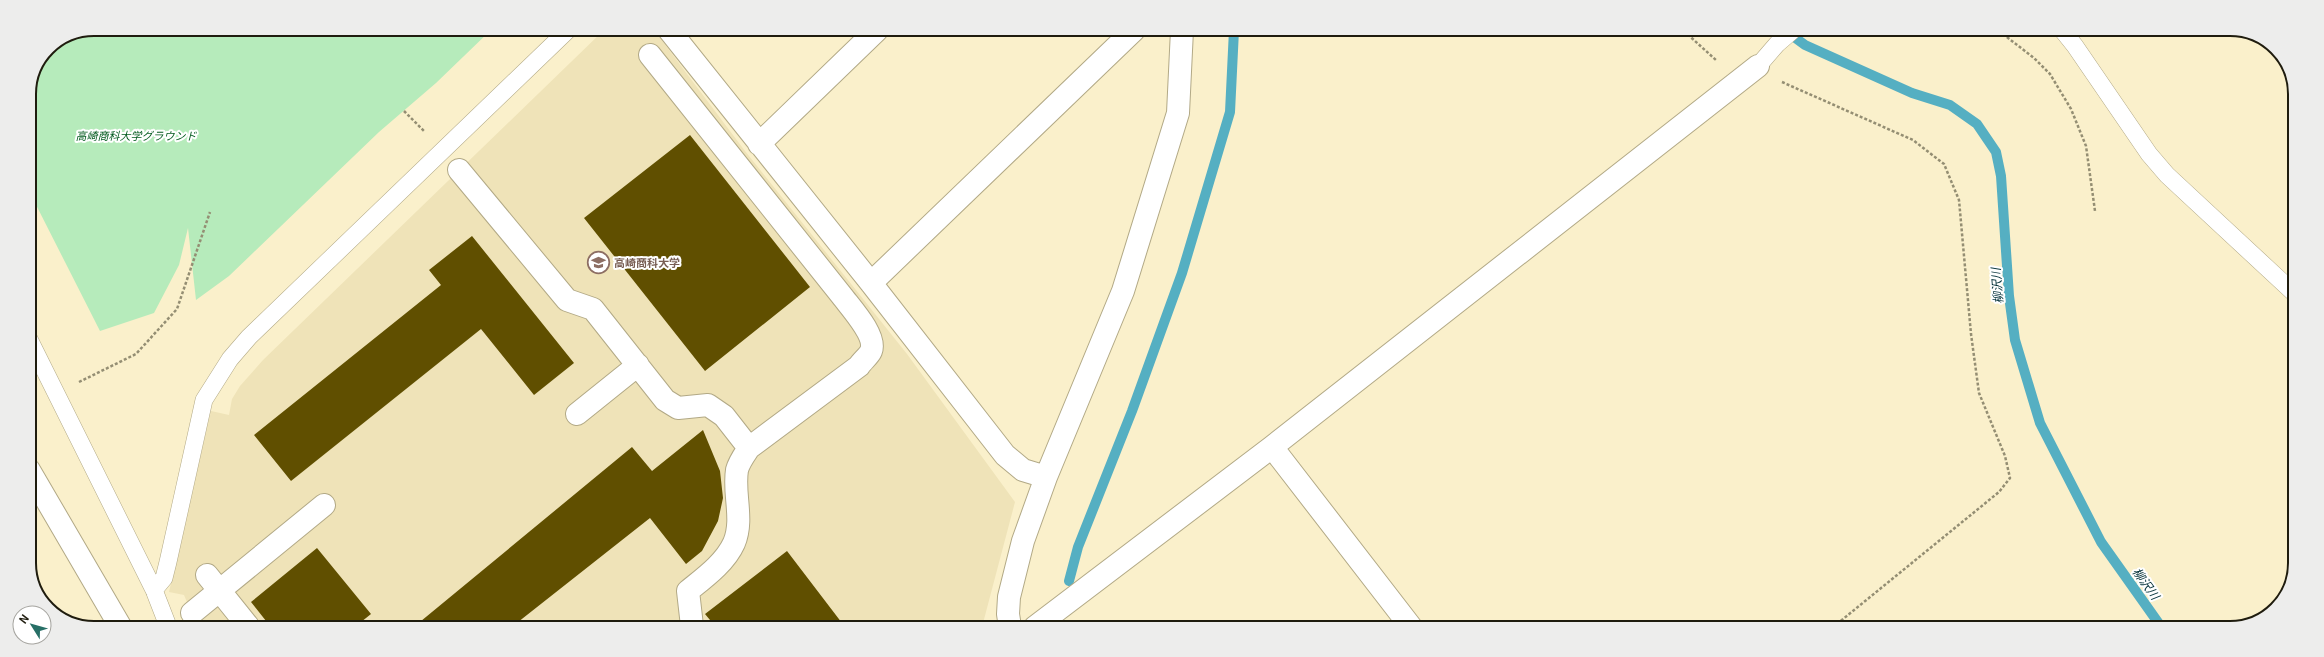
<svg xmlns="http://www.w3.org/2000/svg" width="2324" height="657" viewBox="0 0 2324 657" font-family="Georgia,'Noto Sans JP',serif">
<rect width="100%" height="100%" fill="#faf0cb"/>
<path fill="#efe3b8" d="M604 30H654L745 151 907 354 1015 502 982 627 197 626 184 595 169 592 211 411 229 415 232 399 240 386 263 360Z"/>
<path fill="#b6ebbb" d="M95 29H492L436 83 379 132 229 276 196 300 188 228 179 265 154 313 100 331 29 191V94L48 48Z"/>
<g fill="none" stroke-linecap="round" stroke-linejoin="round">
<path stroke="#55afc2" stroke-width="10" d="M1786 31 1805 45 1912 93 1950 105 1977 124 1996 152 2001 176 2009 296 2015 340 2040 423 2101 542 2162 628
M1069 581 1078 547 1132 411 1182 273 1230 112 1234 30"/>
</g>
<path fill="#604f00" d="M690 135 810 287 705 371 584 218Z
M472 236 574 363 534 395 481 329 291 481 254 435 441 285 429 270Z
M703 430 720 471 723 498 718 521 702 551 686 564 650 518 513 626H415L632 447 652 471Z
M317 548 371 614 356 626H270L251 602Z
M787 551 845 627 715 626 705 614Z"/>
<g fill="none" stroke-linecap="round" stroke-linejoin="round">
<defs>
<path id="service" d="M2063 31 2075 46 2149 154 2167 175 2294 293
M1758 66 1777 44 1792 31
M29 339 154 590 168 626
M154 590 164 578 168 562 204 400 230 359 249 337 569 29"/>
<path id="pedestrian" d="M650 55 842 296C851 308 877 336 871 351 869 356 862 361 859 366L749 448C745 454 739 462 737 470 733 494 744 519 734 543 725 563 704 578 688 591L692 626
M459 170 567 300 593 309 665 400 678 408 708 405 724 416 749 448
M577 414 638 365
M207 575 248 626
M192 613 324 505"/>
<path id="minor" d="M669 30 871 283 1005 455 1023 470 1046 477
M759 144 877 30
M871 283 1134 30
M1272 447 1411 627
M1010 627 1008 614 1009 597 1023 541 1046 477 1123 291 1178 113 1182 30
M1035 627 1272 447 1758 66"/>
<path id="tertiary" d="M29 470 120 626"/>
</defs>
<use href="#service" stroke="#b2a986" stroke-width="18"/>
<use href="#pedestrian" stroke="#b2a986" stroke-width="24"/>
<use href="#minor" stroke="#b2a986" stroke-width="24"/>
<use href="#tertiary" stroke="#b2a986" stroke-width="24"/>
<path stroke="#948e73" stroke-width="2.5" stroke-dasharray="3 2" stroke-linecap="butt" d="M1684 31 1717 61
M1999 31 2034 58 2050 74 2071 109 2086 146 2095 211
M1782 82 1913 140 1944 164 1959 200 1971 334 1979 393 2005 456 2010 478 1999 492 1832 628
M404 111 425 132
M79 382 136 354 177 309 210 212
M35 581 57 613"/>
<use href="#service" stroke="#fff" stroke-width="17"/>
<use href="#pedestrian" stroke="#fff" stroke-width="22"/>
<use href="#minor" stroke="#fff" stroke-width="22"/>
<use href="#tertiary" stroke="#fff" stroke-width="22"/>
</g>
<defs>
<symbol id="university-ring" viewBox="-11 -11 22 22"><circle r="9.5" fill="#fff" stroke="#8d6e63" stroke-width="1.5"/><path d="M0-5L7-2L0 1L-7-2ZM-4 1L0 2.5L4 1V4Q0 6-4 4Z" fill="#8d6e63"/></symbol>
</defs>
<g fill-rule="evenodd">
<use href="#university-ring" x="586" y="250" width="25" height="25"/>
</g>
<g text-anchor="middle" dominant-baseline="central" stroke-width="4" stroke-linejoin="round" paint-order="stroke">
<g font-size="11" font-style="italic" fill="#045b1f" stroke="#fff">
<text x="136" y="135">高崎商科大学グラウンド</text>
</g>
<g font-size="11" font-weight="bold" fill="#785e54" stroke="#fff" text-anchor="start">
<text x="614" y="262">高崎商科大学</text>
</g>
<g font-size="12" font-style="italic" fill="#033038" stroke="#fff">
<text transform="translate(1996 286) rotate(-95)">柳沢川</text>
<text transform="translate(2147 583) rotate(54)">柳沢川</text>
</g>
</g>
<path d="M0 0H2324V657H0ZM94 36H2230A58 58 0 0 1 2288 94V563A58 58 0 0 1 2230 621H94A58 58 0 0 1 36 563V94A58 58 0 0 1 94 36Z" fill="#ededec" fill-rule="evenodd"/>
<path fill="none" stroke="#1f1c0e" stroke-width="2" d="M94 36H2230A58 58 0 0 1 2288 94V563A58 58 0 0 1 2230 621H94A58 58 0 0 1 36 563V94A58 58 0 0 1 94 36Z"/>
<g transform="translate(32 625) rotate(307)"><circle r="19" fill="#ffffff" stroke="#a5a49f"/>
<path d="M0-3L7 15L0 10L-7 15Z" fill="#276f66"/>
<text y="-6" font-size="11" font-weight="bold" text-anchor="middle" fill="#1f1c0e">N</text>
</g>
</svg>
